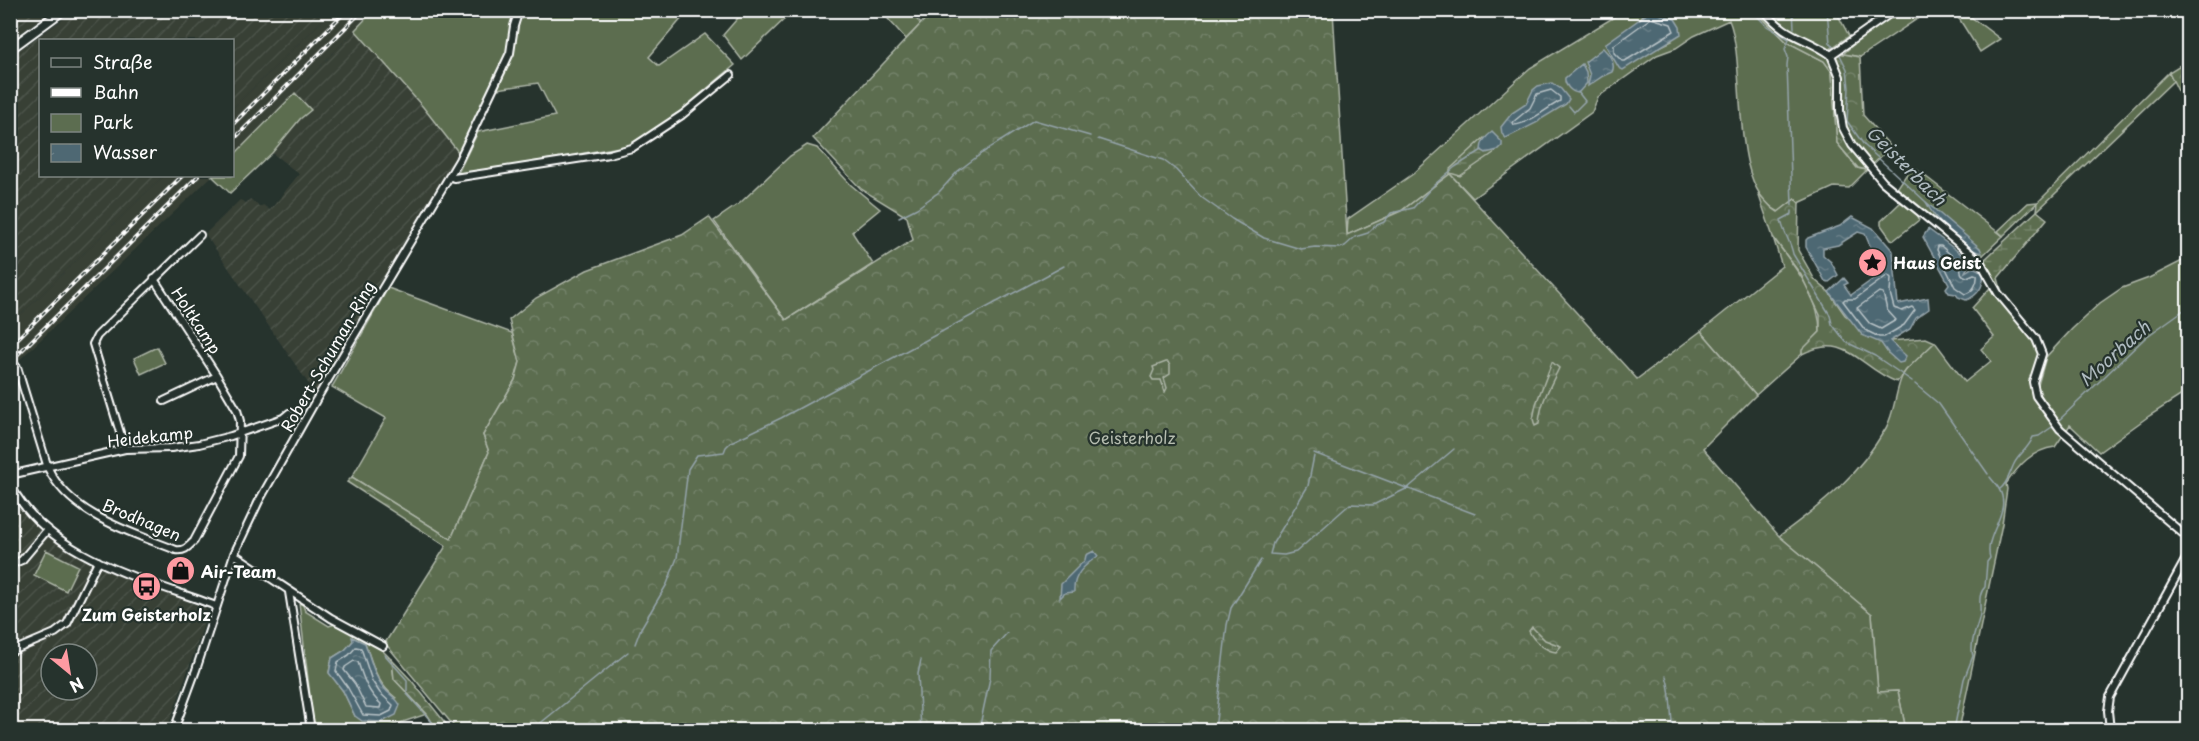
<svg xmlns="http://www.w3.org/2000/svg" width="2199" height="741" viewBox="0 0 2199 741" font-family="'Playpen Sans',sans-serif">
<defs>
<pattern id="industrial-furrows" width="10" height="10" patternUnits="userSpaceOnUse" patternTransform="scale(1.5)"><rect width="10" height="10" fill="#384036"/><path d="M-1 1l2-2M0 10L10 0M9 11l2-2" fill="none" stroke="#4c534a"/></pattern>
<pattern id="forest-crowns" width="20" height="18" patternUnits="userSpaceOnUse" patternTransform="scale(1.5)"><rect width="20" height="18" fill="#5c6d50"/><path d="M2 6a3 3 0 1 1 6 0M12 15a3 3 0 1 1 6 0" fill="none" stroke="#74836a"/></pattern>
<pattern id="wetland-marsh" width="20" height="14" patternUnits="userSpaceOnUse" patternTransform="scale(1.5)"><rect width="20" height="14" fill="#5c6d50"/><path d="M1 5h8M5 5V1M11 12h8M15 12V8" fill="none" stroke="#74836a"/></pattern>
<pattern id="water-ripples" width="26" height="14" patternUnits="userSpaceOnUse" patternTransform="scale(1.5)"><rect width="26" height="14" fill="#4e6873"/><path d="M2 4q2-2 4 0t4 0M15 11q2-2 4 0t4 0" fill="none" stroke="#697f88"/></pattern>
</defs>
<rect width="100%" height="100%" fill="#26332d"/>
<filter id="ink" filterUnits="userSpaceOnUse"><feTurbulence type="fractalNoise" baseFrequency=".0167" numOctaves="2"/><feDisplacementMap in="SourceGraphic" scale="12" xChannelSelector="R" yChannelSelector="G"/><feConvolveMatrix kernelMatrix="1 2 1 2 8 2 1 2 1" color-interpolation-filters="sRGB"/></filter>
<g filter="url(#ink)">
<path fill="#384036" d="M332 11H373L295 93 233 156V108Z
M163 176H212L11 368V324Z"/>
<path fill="url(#industrial-furrows)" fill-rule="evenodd" d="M11 10H51V11L11 40Z
M74 11H332L233 108 232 40H40V176H163L11 324V56Z
M355 30 423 107 459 153 440 189 315 393 205 234 240 200 246 203 250 199 260 207 263 205 270 210 299 174 272 153 300 119 310 110 295 93Z
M10 494 24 511 44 532 67 549 92 563 205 608 208 613 167 730H11ZM51 654H87V690H51Z"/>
<path fill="#5c6d50" stroke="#aeb6a8" stroke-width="1.5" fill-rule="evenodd" d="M373 11H515L507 52 459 153 423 107 355 30Z
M522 11H688L649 57 659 66 705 34 735 65 679 112 631 145 457 175 478 132 555 116 538 83 497 89 513 54 516 26Z
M744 11H793L742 60 723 35Z
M881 11H909L921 24 906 39Z
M1620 11H1755L1787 42 1824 61 1832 72 1837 143 1857 168 1867 170 1849 188 1834 187 1799 203 1795 199 1779 212C1727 187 1748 66 1729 20L1694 36 1676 48 1657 55 1598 97 1592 112 1473 198 1450 174 1401 211 1347 235 1348 219 1413 174 1530 68 1621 13ZM1643 15 1672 41 1657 48 1614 59 1605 44 1632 27Z
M1768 11H1838V15L1849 36 1827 51 1782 26Z
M1902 11H1929L1860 57 1843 54 1867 32Z
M1950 11H1963L2000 39 1980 52 1960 20Z
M2169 72 2173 81 2037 211 2038 202Z
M295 93 311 110 300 119 272 153 230 193 212 176H232L233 156Z
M807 145 817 148 851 185 880 209 852 232 873 264 786 320 714 221 740 203 790 156Z
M1912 166 2003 236 1981 257 1973 253 1896 190Z
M1901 202 1918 215 1919 220 1894 240 1891 239 1881 225V221Z
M1773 237C1793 266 1820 295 1820 332L1803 350 1802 354 1756 395 1701 331 1782 266Z
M2184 260 2188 271V391L2149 416 2099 452 2070 425 2055 447C2032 450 2019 465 2006 484L2007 489 2002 524 1959 730H1906L1898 691 1878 692 1872 614 1779 536C1824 503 1857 477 1886 428 1894 414 1895 395 1901 379 1907 364 1923 353 1935 342L1965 382 1991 361 1981 349 1994 337 1972 308 1990 288 2034 340 2040 354 2031 382 2034 397 2046 404 2041 395 2038 385 2046 357 2072 329 2100 303 2122 288 2149 278Z
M388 288 512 333 520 362 515 380 483 435 489 452 451 539 352 477 386 418 332 387Z
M157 347 165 363 141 374 134 358Z
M46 550 78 566 66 591 34 575Z
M299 603 303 605 305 611 329 626 335 624 382 650 392 660 394 679 427 714 379 730H314ZM353 638 365 643C373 665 376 683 396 698L355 716 343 691 329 672 332 658 345 650 353 641Z"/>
<path fill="url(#forest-crowns)" stroke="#aeb6a8" stroke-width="1.5" d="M933 11H1333L1347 235 1401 211 1450 174 1637 379 1701 331 1756 395 1703 448 1779 536 1872 614 1878 692 1898 691 1906 730H457L385 643 446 546 347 482 352 477 451 539 489 452 483 435 515 380 520 362 509 320 536 298 587 270 682 235 709 217 786 320 913 240 907 217 861 189 813 138Z
M1755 11H1768L1782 26 1827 51 1860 57 1863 115 1891 147 1867 170 1858 168 1837 143 1832 72 1824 61 1787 42Z
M2188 60V112L2169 72Z
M1758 193 1772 208 1778 212 1795 199 1799 203 1798 250 1815 280 1829 292 1845 315 1881 342 1888 353 1898 348 1889 341 1926 338 1935 342 1906 370 1897 382C1859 368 1848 331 1802 354V350L1820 332V315L1801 275 1773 237Z
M2038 202 2003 236 1998 231 2028 203Z
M392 660 411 680 451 730H437L427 714 394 679Z"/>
<path fill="url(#wetland-marsh)" stroke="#aeb6a8" stroke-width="1.5" d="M1484 138 1498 150 1460 176 1450 173V169Z
M2037 211 2047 219 1998 278 2001 289 1991 279 1982 262Z
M1166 362H1168L1170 366V374L1164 378 1167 388 1165 392 1161 380H1153L1151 377 1154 370 1153 367Z
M1552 362 1559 368C1550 387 1540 403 1539 424L1535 426 1533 419 1536 404Z
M1532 627 1545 640 1561 646 1556 652C1546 651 1533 641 1529 631Z"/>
<path fill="url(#water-ripples)" stroke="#95a4ab" stroke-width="1.5" d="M1651 11 1675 19 1680 27 1681 34 1623 70 1619 68 1605 44Z
M1603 48C1610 55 1616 64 1612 72L1603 76 1588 86 1590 75 1585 62Z
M1582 64 1586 72 1587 83 1578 93C1571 92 1564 85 1565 78Z
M1552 83 1561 89 1569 99 1566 104 1541 119 1538 122 1506 138 1502 134 1501 127 1512 113 1526 104 1533 90 1538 86Z
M1492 132 1502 142V146L1498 150 1486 153 1481 150C1481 142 1485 137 1492 132Z
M1926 202 1980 248 1982 253C1964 250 1934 219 1926 202Z
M1852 217 1873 228 1893 251 1898 304 1928 298 1929 309 1916 318 1910 329 1890 341 1906 356 1903 362 1899 363 1888 353 1881 343 1862 335 1829 292 1844 278 1848 283 1844 285 1851 295 1876 277 1875 274 1877 271 1883 270 1884 266C1881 262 1877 261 1879 255L1871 248 1865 234 1858 232 1838 245 1823 248V255L1831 262 1838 275 1829 282 1825 281 1806 247V240L1808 238 1840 226Z
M1928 229 1960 253 1969 264 1965 272 1973 267 1983 272C1985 285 1978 296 1966 300L1958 297 1956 294 1949 293 1946 288 1949 284 1923 237Z
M1094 551 1098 556C1085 565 1073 574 1074 592L1065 593 1060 598 1061 584 1085 560 1086 555Z
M352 637 365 643C370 657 374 676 384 688 389 695 396 697 400 705L396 715 382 722 362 721 355 716 343 691 329 673 332 658 345 650 353 641Z"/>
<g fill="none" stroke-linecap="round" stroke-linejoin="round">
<path stroke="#b8c3c7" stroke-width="1.5" d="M1651 18 1671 24 1674 31 1625 61H1622L1614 53V45Z
M1551 90 1560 97V101C1547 108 1527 125 1514 125L1513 122 1530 108 1537 94Z
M1938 246H1941L1960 263C1962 269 1958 275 1967 277L1974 274 1977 275C1978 283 1973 292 1965 294L1955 287 1937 250Z
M1888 275 1891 278 1890 293 1894 308 1902 311 1912 307 1915 310 1904 325 1884 337H1879L1865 330 1843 301 1845 299H1855Z
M1879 292 1883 293 1887 310 1896 320 1881 329 1870 324 1857 308Z
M356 647 361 648 372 681 380 693 393 705 391 711 381 716 363 715 348 688 336 671 338 662 349 655Z
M354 661 358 662C363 678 368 693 381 704L380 708 366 707 355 684 344 670 345 667Z"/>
<path stroke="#95a4ab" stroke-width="1.5" d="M1642 10 1643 16
M1793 10 1794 28
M1827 10 1830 43 1836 49
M1752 11 1767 26 1789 39 1785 49 1788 57 1787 65 1792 205
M1839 53 1847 69 1849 88 1847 121 1864 145 1926 202
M1569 106 1574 112 1585 101 1578 92
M1098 139 1163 160 1176 170 1201 197 1232 219 1264 238 1301 249 1315 247 1340 248 1345 246 1355 237 1368 233 1375 226 1384 222 1391 213 1413 208 1434 185 1455 167 1482 150
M1792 211V214L1781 220C1783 232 1791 242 1793 254L1830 315 1832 324 1846 342 1875 356 1912 381
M899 217 917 208 939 192 958 171 982 153 1034 120 1090 136
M1915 384 1939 404 1988 474
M2058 421 2146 337 2188 307
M1314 453 1475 514
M1314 456 1308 486 1273 543 1270 554 1284 555 1296 552 1350 504 1373 505 1408 488 1454 449
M2000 489C2008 483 2010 472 2014 464 2019 454 2029 448 2033 437L2039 436 2052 427
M635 644 641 628 667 584 677 558 688 469 697 455 724 452 726 447 731 442 781 418 1064 266
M385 655 407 680V694L439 730
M1666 676C1672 693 1670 713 1673 730
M532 730 628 652
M921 730 918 674 921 660
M979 730 990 678 991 651 1007 633
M1215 730 1227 625 1231 608 1261 560
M1954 730 1964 679 1973 656C1969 642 1978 627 1980 614 1981 605 1977 595 1985 587L1987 562 1990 558C1983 535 2013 512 1999 489 1997 485 1993 481 1990 477"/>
<defs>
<path id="minor" d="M1764 10C1786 38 1806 37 1831 55L1840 77V111L1843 128 1852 145 1883 182 1980 261 1998 293 2036 339 2042 354 2033 382 2036 396 2060 429 2188 538
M1831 55 1895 10
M450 176 454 178 609 154 632 148 682 115 731 75
M17 367 48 468C70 515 131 532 176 550 185 551 188 547 194 541L239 456 240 421 237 410 217 376 154 279
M164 401 217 376
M125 449 93 344 97 336 200 235
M10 475 125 449 171 448 199 444 231 436 283 418 289 413
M10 484C48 558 145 579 216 606
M234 554 331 618 383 646
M10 565 22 560 48 529
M289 592 311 730
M10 652 55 633 67 624 98 561
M174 730 196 670 234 554 259 501 316 400 459 160 510 53 514 26 519 10
M2110 730 2108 711 2110 697 2188 555"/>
<path id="major" d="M10 49 63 10"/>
</defs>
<use href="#minor" stroke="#fff" stroke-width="10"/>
<use href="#major" stroke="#fff" stroke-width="12"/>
<use href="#minor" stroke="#26332d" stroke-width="6"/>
<use href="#major" stroke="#26332d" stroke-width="8"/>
<defs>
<path id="rail" d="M232 125 347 10
M232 141 363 10
M10 346 182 176
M10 362 198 176"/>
</defs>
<use href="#rail" stroke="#fff" stroke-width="4"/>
<use href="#rail" stroke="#26332d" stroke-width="1.5" stroke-dasharray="4.5" stroke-linecap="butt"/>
</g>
</g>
<defs>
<symbol id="sight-disc" viewBox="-11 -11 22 22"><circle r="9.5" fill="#ff9aa2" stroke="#26332d"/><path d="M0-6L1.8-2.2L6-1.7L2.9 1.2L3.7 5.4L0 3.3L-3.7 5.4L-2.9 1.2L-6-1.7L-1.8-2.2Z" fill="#111"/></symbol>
<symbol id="shop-disc" viewBox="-11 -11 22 22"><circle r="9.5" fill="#ff9aa2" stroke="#26332d"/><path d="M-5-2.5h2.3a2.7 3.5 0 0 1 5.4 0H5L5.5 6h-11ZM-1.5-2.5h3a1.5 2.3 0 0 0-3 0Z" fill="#111"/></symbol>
<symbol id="bus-disc" viewBox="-11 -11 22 22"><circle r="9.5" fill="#ff9aa2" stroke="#26332d"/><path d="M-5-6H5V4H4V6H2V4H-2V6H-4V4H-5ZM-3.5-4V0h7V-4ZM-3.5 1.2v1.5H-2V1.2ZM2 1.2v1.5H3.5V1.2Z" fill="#111"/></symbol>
</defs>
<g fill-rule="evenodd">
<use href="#sight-disc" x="1856" y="246" width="33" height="33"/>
<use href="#shop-disc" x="164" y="554" width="33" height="33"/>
<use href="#bus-disc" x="130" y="570" width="33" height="33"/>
</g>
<g text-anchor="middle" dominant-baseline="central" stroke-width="4.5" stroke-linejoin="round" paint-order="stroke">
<g font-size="16" font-weight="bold" fill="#fff" stroke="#26332d" text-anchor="start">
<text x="1893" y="262">Haus Geist</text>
<text x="201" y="571">Air-Team</text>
<text x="146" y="614" text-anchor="middle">Zum Geisterholz</text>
</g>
<g font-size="16" fill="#fff" stroke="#26332d">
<text transform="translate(197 320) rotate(57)">Holtkamp</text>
<text transform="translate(327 356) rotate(-60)">Robert-Schuman-Ring</text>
<text transform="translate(150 436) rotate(-6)">Heidekamp</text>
<text transform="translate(142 519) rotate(23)">Brodhagen</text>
</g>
<g font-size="16" fill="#b6bdb0" stroke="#26332d">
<text x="1132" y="437">Geisterholz</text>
</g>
<g font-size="18" font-style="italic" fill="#afbbc0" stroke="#26332d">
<text transform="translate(1907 165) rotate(45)">Geisterbach</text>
<text transform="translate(2114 353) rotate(-42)">Moorbach</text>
</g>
</g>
<rect width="2199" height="741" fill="none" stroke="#26332d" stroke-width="36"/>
<rect x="18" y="18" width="2163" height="705" fill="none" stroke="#fff" stroke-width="2" filter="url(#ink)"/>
<rect x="39" y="39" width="195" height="138" fill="#26332d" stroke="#7d8581" stroke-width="1.5"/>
<rect x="51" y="58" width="30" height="9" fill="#26332d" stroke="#7d8581" stroke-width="1.5"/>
<text x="93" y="69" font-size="18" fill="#ffffff">Straße</text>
<rect x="51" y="88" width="30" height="9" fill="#ffffff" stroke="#7d8581" stroke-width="1.5"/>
<text x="93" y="99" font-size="18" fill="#ffffff">Bahn</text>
<rect x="51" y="114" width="30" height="18" fill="#5c6d50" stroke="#7d8581" stroke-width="1.5"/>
<text x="93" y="129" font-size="18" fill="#ffffff">Park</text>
<rect x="51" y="144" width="30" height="18" fill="url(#water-ripples)" stroke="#7d8581" stroke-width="1.5"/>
<text x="93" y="159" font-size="18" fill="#ffffff">Wasser</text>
<g transform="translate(69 672) rotate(150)"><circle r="28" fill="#26332d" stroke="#7d8581" stroke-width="1.5"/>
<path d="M0-4.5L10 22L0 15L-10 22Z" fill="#ff9aa2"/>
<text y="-9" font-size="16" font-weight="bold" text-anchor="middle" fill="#ffffff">N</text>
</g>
</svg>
